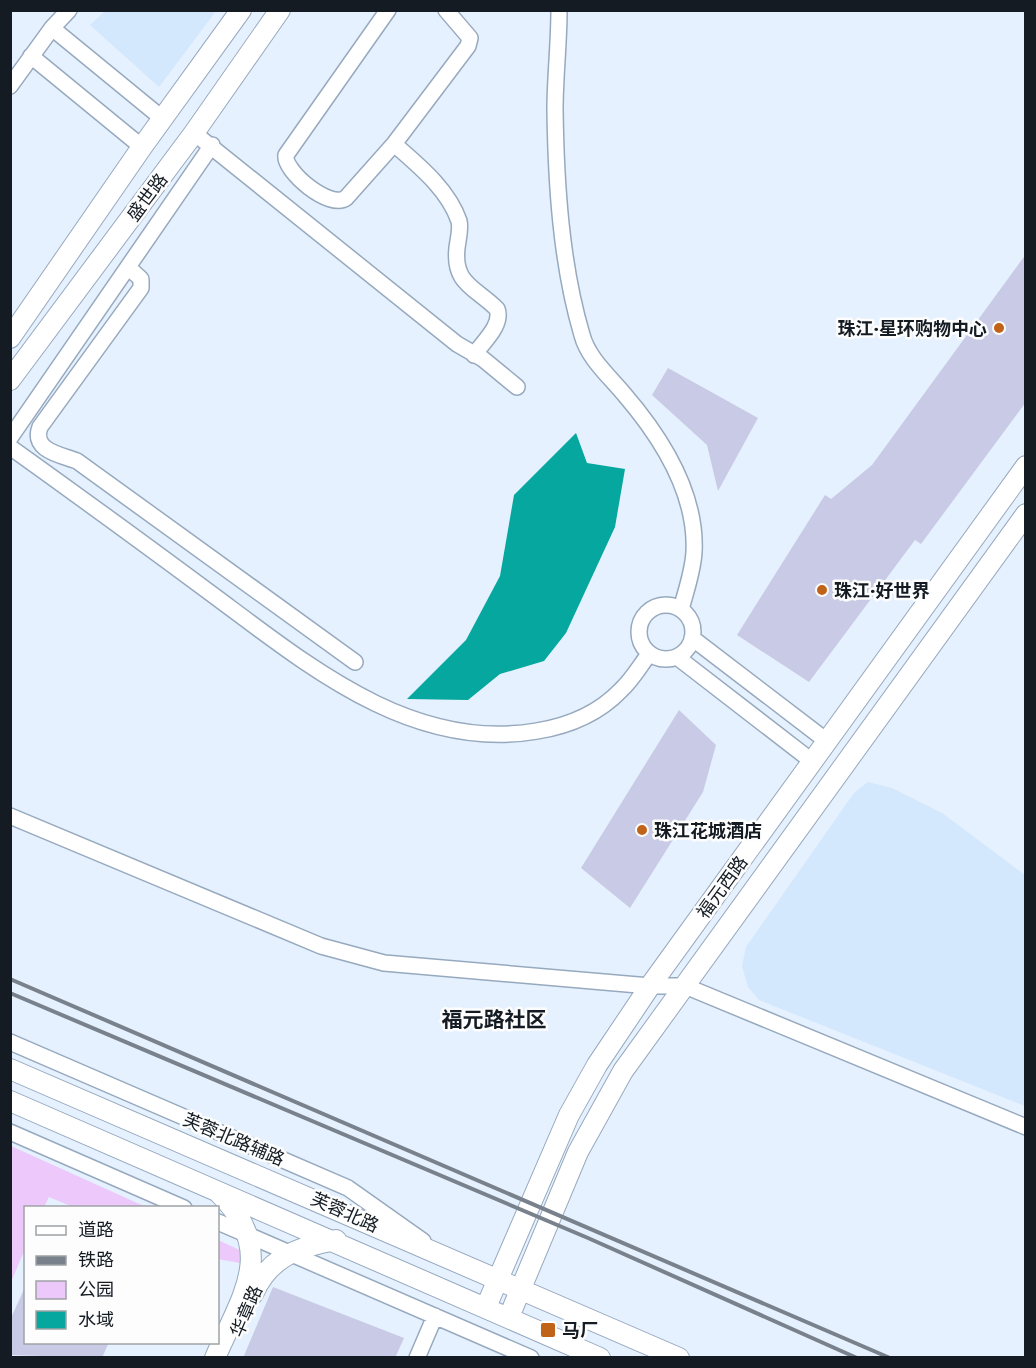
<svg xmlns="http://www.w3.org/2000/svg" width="1036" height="1368" viewBox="0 0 1036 1368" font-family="Poppins,'Noto Sans SC',sans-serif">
<rect width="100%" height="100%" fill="#e5f1fe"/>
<path fill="#d3e7fd" d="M105 11V10L216 11 159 87 90 25Z
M868 782 892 788 942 813 1025 875V1106L759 1000 748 987 742 966 746 947 854 793Z"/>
<path fill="#ecc8fb" d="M11 1146 146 1207H73L49 1197 44 1207 26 1208 25 1249 11 1282Z
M218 1240 244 1252 240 1263 218 1259Z"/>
<path fill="#05a79e" d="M576 433 587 463 625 469 615 527 566 633 544 661 500 674 468 700 407 699 466 640 500 576 514 495Z"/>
<path fill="#c9cae5" d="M1026 254V402L921 544 915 540 809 682 737 635 825 495 831 499 872 465Z
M668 368 758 418 718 491 707 445 652 395Z
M679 710 716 745 703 792 630 908 581 868Z
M26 1285V1342H109L102 1358 10 1355V1320Z
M273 1287 404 1338 395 1358H243Z"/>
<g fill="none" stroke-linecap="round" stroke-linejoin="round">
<defs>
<path id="minor" d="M388 10 286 155C283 171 330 210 346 198L394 144 468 46 470 38 446 10
M559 10C559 44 555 77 555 110 556 184 561 264 582 335 588 358 609 376 624 394 661 437 697 492 694 552 693 571 686 591 681 609
M52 28 163 119
M31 56 142 147
M10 86 52 28 69 10
M194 133 457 344 483 359 517 387
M394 144C418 165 448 189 459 221 461 229 458 239 457 248 453 284 475 287 497 309 503 325 483 342 474 355
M128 267 141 279V288L40 427C31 451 62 455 77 461L355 662
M10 438 212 145
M10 447C77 495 143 543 209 592 304 662 410 753 537 731 568 726 599 713 621 690 632 680 640 666 649 654
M639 632a27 27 0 1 1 54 0a27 27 0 1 1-54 0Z
M692 638 828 742
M677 657 813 762
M10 816 321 946 384 963 650 986H685L1026 1127
M10 1042 348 1188 423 1241
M10 1132 184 1208
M218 1222 531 1358
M417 1358 435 1316"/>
<path id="major" d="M10 338 142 147 241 10
M10 380 194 133 280 10
M10 1069 679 1358
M10 1101 600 1358
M253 1294C269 1257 298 1247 336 1240
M486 1307 569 1115 597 1065 650 986 1026 466
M509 1317 578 1152 623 1071 1026 514
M215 1358C242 1295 278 1251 219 1193"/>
</defs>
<use href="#minor" stroke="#97a9be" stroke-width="18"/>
<use href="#major" stroke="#97a9be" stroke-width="22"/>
<use href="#minor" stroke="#fff" stroke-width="15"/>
<use href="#major" stroke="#fff" stroke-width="20"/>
<path stroke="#78818c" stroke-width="4" d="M10 979 890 1358
M10 993 588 1238 857 1358"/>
</g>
<g fill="#c06218" stroke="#fcfdfc" stroke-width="2">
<circle cx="999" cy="328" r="6"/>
<circle cx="822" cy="590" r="6"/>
<circle cx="642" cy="830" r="6"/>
<rect x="540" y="1322" width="16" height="16" rx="3"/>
</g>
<g text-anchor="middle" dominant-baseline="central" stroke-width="5" stroke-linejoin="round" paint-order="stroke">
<g font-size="18" fill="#141b23" stroke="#fcfdfc">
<text transform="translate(147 197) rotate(-53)">盛世路</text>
<text transform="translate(722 887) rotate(-54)">福元西路</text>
<text transform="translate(234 1139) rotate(23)">芙蓉北路辅路</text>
<text transform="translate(345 1212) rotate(24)">芙蓉北路</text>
<text transform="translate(246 1311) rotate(-67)">华章路</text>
</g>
<g font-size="18" font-weight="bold" fill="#141b23" stroke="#fcfdfc" text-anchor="start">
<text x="987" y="328" text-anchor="end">珠江·星环购物中心</text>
<text x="834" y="590">珠江·好世界</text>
<text x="654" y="830">珠江花城酒店</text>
<text x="562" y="1330">马厂</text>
</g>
<g font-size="21" font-weight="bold" fill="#141b23" stroke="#fcfdfc">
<text x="494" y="1019">福元路社区</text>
</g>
</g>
<rect width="1036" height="1368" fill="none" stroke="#141b23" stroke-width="24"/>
<rect x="24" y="1206" width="195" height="138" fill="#fcfdfc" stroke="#9fa3a5" stroke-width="1.5"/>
<rect x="36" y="1226" width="30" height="9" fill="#ffffff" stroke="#9fa3a5" stroke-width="1.5"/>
<text x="78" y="1236" font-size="18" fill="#141b23">道路</text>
<rect x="36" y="1256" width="30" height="9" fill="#78818c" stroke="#9fa3a5" stroke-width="1.5"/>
<text x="78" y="1266" font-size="18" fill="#141b23">铁路</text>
<rect x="36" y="1281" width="30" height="18" fill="#ecc8fb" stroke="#9fa3a5" stroke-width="1.5"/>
<text x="78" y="1296" font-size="18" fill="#141b23">公园</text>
<rect x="36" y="1311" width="30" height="18" fill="#05a79e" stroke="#9fa3a5" stroke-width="1.5"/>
<text x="78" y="1326" font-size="18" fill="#141b23">水域</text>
</svg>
